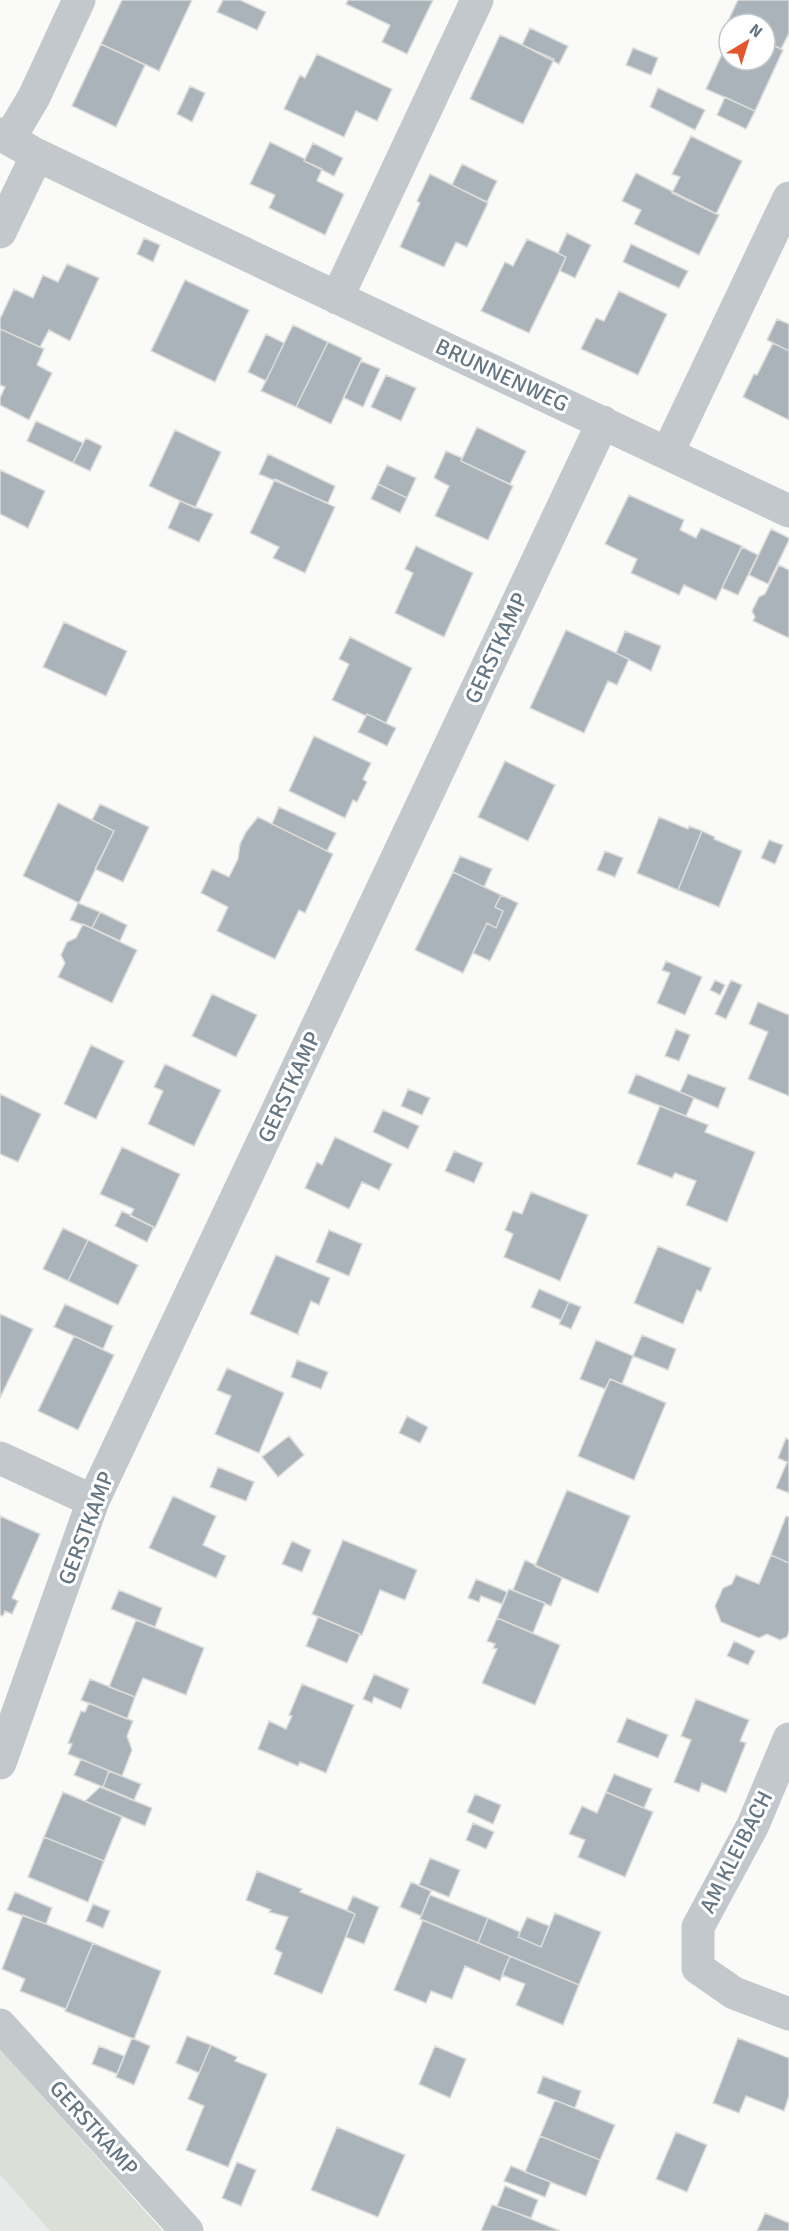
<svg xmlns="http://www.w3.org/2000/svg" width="789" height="2231" viewBox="0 0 789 2231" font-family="Signika,sans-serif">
<rect width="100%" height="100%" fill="#fafaf8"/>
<path fill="#e8e9e9" d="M0 2175 50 2231H0Z"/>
<path fill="#dadfd7" d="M0 2049 163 2231H50L0 2175Z"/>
<path fill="#aab3b9" stroke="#dcdcda" stroke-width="1.5" d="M122 0H192L159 71 101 44Z
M223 0H240L266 12 257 30 217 12Z
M348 0H433L407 54 382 42 390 25 346 4Z
M738 0H789V33L781 49 765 41V24L727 23Z
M530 28 568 46 559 64 522 45Z
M500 35 554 59 523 124 470 99Z
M729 39V60H765V41L783 50 755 111 706 89Z
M101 44 145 65 116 127 72 106Z
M633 48 658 58 651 75 626 65Z
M317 54 392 89 377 121 356 111 344 137 284 109 300 75 305 78Z
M190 86 205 93 192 122 177 114Z
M658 88 705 110 695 130 650 107Z
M725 97 755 111 746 129 717 115Z
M691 136 742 161 716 214 672 193 680 177 672 174Z
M270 142 305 159 304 161 322 169 317 181 344 194 325 235 269 208 275 195 250 184Z
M313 143 343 158 334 176 304 161Z
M462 164 497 181 487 202 452 185Z
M636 173 719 215 699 255 634 224 641 210 622 201Z
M430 174 488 203 467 247 456 242 444 267 400 247 420 203 417 201Z
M567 233 591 245 575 278 560 271 566 257 558 253Z
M144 238 160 245 153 262 137 254Z
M527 239 566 257 529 333 481 311 505 262 513 266Z
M631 244 688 271 679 288 623 262Z
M67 264 99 278 70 341 49 330 40 347 0 329V319L14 289 33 298 43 275 58 282Z
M185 280 249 310 215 382 151 351Z
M619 291 667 314 638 375 581 349 596 318 604 321Z
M777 319 789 324V351L767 340Z
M293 325 328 342 296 407 261 391Z
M0 329 44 349 37 365 52 373 29 420 0 405V398L5 387 0 385Z
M266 334 284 343 266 381 248 372Z
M328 342 362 358 331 424 296 407Z
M773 343 789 351V420L743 397 754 374 757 375Z
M361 361 380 369 363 407 344 398Z
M386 375 416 388 401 421 371 407Z
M36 421 83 443 73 463 27 441Z
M477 427 526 451 510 484 461 461Z
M175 430 221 452 195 508 149 486Z
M86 438 102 446 90 471 73 463Z
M446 451 462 458 461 461 513 486 488 540 435 516 449 486 434 478Z
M268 454 335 486 328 503 259 474Z
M387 465 416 478 407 498 378 484Z
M0 470 45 491 28 528 0 514Z
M275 479 335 507 305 573 273 558 279 547 250 533Z
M378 484 407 498 400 513 371 499Z
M629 495 684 520 680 530 696 538 701 528 742 546 716 600 684 585 679 595 631 573 637 559 605 544Z
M180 501 213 514 199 542 168 528Z
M771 529 789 538V540L768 584 749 575Z
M416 546 473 573 444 637 395 613 413 573 405 569Z
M742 547 758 555 738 595 722 588Z
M779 565 789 570V638L753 621 755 617 752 611 759 597 765 594Z
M64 622 127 651 106 696 43 667Z
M566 630 629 659 617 685 608 681 584 733 530 708Z
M625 631 661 646 651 671 616 653Z
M350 637 412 668 386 723 367 714 366 716 332 700 349 664 339 659Z
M367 714 396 728 387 746 358 732Z
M314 736 371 763 363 779 367 782 357 802 353 800 345 818 289 791Z
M505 761 555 785 528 841 478 817Z
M58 803 114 831 79 903 23 876Z
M100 804 149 827 123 882 95 869 114 831 92 820Z
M279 807 336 833 327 851 272 824Z
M258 817 333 854 305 913 299 910 275 959 217 931 228 907 201 893 212 869 229 877 238 859 240 844 246 832Z
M659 817 688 829 689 826 702 831 678 890 637 873Z
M702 831 715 837 714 839 742 851 719 907 678 890Z
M769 840 783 845 775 864 761 858Z
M605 851 623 858 615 877 597 870Z
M460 856 492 869 484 887 453 872Z
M453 872 501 895 495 907 503 911 496 928 487 923 463 973 415 950Z
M501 895 518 903 490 961 473 953 487 923 496 928 503 911 495 907Z
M78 903 100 912 92 928 70 920Z
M100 912 127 925 120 941 92 928Z
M83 924 137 950 112 1003 58 977 65 963 61 955 67 942 76 938Z
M666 961 702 977 685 1015 657 1003 670 973 662 970Z
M715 980 725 985 720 995 710 990Z
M731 980 742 985 726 1019 715 1014Z
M212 994 257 1015 236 1057 192 1036Z
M758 1002 789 1015V1096L748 1079 768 1032 749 1024Z
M676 1029 690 1035 679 1061 665 1056Z
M91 1045 124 1061 96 1119 64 1104Z
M165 1064 221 1090 194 1146 148 1124 163 1091 154 1087Z
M636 1074 694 1098 686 1116 628 1093Z
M688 1074 726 1088 718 1108 680 1092Z
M408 1089 430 1098 422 1115 401 1106Z
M0 1094 41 1114 18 1162 0 1154Z
M660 1106 708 1125 705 1132 755 1152 727 1222 686 1205 696 1181 675 1173 672 1178 637 1164Z
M383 1110 419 1126 408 1149 373 1132Z
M335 1137 392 1164 379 1190 362 1182 349 1209 305 1188 317 1162 322 1165Z
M122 1147 180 1174 155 1228 130 1216 134 1209 100 1194Z
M454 1151 483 1163 474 1183 445 1171Z
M531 1192 588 1215 560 1281 504 1257 513 1234 505 1230 513 1211 522 1214Z
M122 1211 154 1227 147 1242 115 1226Z
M63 1228 88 1240 68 1281 43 1269Z
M329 1230 362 1244 349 1276 316 1262Z
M88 1240 138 1265 118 1305 68 1281Z
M658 1246 711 1268 701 1292 697 1290 683 1324 634 1303Z
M276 1255 330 1278 319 1305 311 1301 298 1333 299 1335 250 1314Z
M539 1289 569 1302 561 1320 531 1307Z
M569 1302 581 1307 571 1329 559 1324Z
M65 1304 113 1326 103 1349 54 1327Z
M0 1314 33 1329 0 1398Z
M642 1335 676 1349 668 1370 633 1356Z
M74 1336 114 1355 78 1430 38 1411Z
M596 1340 633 1356 622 1384 610 1379 605 1389 580 1379Z
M297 1360 328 1372 321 1389 291 1377Z
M227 1368 284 1393 259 1453 215 1434 231 1396 217 1390Z
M610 1379 666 1403 634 1480 578 1456Z
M407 1416 428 1427 420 1443 399 1433Z
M289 1436 304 1455 278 1477 262 1457Z
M786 1438 789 1440V1463L778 1458Z
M787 1462 789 1463V1493L776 1488Z
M218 1467 254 1482 246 1501 210 1487Z
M567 1490 630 1516 598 1593 535 1566Z
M173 1496 216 1516 203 1545 226 1556 216 1578 149 1548Z
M0 1516 40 1534 12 1598 18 1601 12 1614 5 1611 3 1616 0 1615Z
M786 1516 789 1517V1563L771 1555Z
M343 1540 417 1570 405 1600 380 1590 362 1635 312 1614Z
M292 1541 311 1550 302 1572 282 1564Z
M771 1555 789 1563V1631L787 1637 780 1640 767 1634 759 1638 721 1622 715 1606 723 1588 732 1584 736 1575 759 1584Z
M525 1560 562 1578 551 1606 513 1590Z
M476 1579 507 1592 502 1604 481 1596 479 1602 468 1598Z
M509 1589 545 1603 533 1633 497 1618Z
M119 1590 162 1608 155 1627 111 1609Z
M318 1617 360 1634 347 1663 306 1646Z
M497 1618 560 1645 535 1705 482 1683 497 1649 493 1648 495 1644 487 1641Z
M136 1620 204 1648 186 1695 143 1678 135 1697 109 1687Z
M734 1641 755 1651 748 1665 727 1656Z
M374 1674 409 1689 401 1709 374 1697 372 1703 363 1699Z
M90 1679 135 1697 127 1719 81 1700Z
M302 1684 354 1705 326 1773 300 1762 298 1766 258 1749 269 1721 286 1729 292 1716 289 1715Z
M696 1699 749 1720 740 1741 746 1743 726 1793 702 1783 699 1792 674 1782 691 1740 681 1736Z
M89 1703 133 1721 127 1736 132 1750 122 1776 68 1754 72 1744 68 1743 81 1711 85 1712Z
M627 1718 668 1735 658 1758 617 1742Z
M81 1759 109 1771 103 1787 74 1775Z
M109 1771 141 1784 134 1800 103 1787Z
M614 1774 652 1789 644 1808 606 1792Z
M100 1787 152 1808 145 1826 85 1801Z
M63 1792 122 1817 104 1861 44 1837Z
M606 1792 653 1812 625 1877 578 1857 585 1840 569 1834 582 1806 597 1813Z
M475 1794 501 1805 493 1824 467 1812Z
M473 1823 494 1832 486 1849 466 1840Z
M44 1837 104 1861 88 1902 28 1877Z
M430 1858 460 1870 449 1897 419 1885Z
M257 1871 302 1889 300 1892 355 1914 322 1994 274 1974 282 1953 275 1949 288 1917 269 1912 271 1910 246 1900Z
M411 1882 431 1891 421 1916 400 1907Z
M15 1892 52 1908 46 1924 7 1910Z
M430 1895 488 1918 478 1943 420 1919Z
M353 1896 379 1907 364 1944 346 1937 355 1914 347 1910Z
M93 1904 110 1911 103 1928 86 1921Z
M555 1913 601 1932 579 1985 478 1943 488 1918 520 1932 518 1937 541 1947Z
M23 1915 93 1943 66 2009 20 1991 25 1979 2 1969Z
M527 1917 549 1926 541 1947 518 1937Z
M423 1920 510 1956 500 1981 465 1966 452 1999 431 1991 426 2003 394 1990Z
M93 1943 161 1971 134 2039 65 2011Z
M510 1956 579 1985 563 2025 516 2005 525 1984 502 1975Z
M187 2036 211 2045 199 2073 176 2063Z
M132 2038 150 2046 134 2085 116 2077Z
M738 2038 789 2058V2096L784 2111 746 2096 739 2113 713 2103Z
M211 2045 237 2057 235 2061 267 2074 228 2167 186 2150 204 2106 188 2099Z
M99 2046 124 2056 117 2074 92 2064Z
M435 2046 466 2059 450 2098 419 2084Z
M543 2076 581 2091 575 2108 537 2093Z
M555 2100 615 2125 600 2160 540 2136Z
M337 2127 405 2155 378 2217 311 2190Z
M676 2132 707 2145 687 2192 656 2179Z
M540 2136 600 2160 586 2196 525 2172Z
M237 2162 256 2170 241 2206 222 2198Z
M511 2166 551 2182 545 2197 504 2181Z
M505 2186 538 2200 531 2218 497 2206Z
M492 2205 509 2210 560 2231H481Z
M765 2213 789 2223V2231H757Z"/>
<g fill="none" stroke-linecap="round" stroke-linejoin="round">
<path stroke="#c3c8cc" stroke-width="33" d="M0 134 37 155 150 209 789 511
M9 139 34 97 79 0
M0 232 37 155
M337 298 477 0
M668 452 789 198
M0 1458 93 1501
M789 1739 753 1825 698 1927V1968L734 1993 789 2014
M0 1763 93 1501 603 422
M0 2025 187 2231"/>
</g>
<g text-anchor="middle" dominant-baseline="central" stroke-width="6" stroke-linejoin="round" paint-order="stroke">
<g font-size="22" fill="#657683" stroke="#fff">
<text transform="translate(502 375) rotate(25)">BRUNNENWEG</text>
<text transform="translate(496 648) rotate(-65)">GERSTKAMP</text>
<text transform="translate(289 1087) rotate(-65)">GERSTKAMP</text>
<text transform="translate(86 1528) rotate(-69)">GERSTKAMP</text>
<text transform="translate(736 1852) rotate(-63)">AM KLEIBACH</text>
<text transform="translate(94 2128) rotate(48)">GERSTKAMP</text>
</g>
</g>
<g transform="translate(747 42) rotate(38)"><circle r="28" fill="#ffffff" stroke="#c1c8cd" stroke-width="1.5"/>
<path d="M0-4.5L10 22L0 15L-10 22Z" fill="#e4572e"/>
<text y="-9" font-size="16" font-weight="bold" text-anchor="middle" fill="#657683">N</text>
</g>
</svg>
